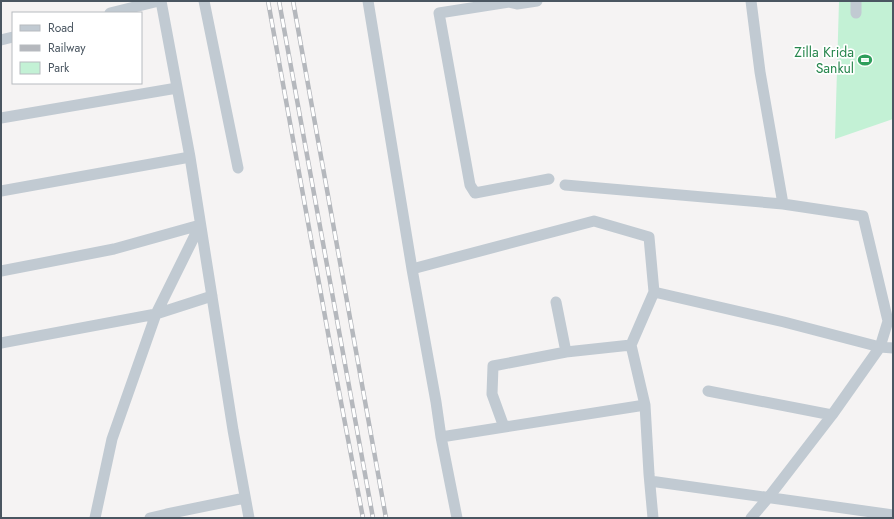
<svg xmlns="http://www.w3.org/2000/svg" width="894" height="519" viewBox="0 0 894 519" font-family="Jost,sans-serif">
<rect width="100%" height="100%" fill="#f5f3f3"/>
<path fill="#c3f1d5" d="M839 1H893V119L835 139Z"/>
<g fill="none" stroke-linecap="round" stroke-linejoin="round">
<path stroke="#c1cad2" stroke-width="11" d="M161 1 190 157 233 430 249 518
M204 1 238 168
M368 1 412 269 436 402 441 437 457 518
M537 1 517 4 509 2 439 13 470 185 475 193 549 179
M751 1 760 72 783 204
M856 1V13
M110 13 159 1
M1 40 13 37
M1 118 177 88
M565 185 783 204 863 216 888 321 880 347 832 415 768 498 751 518
M1 191 190 157
M412 269 594 221 649 237 654 292 631 345 645 405 649 474 653 518
M1 271 114 249 200 225
M654 292 784 322 880 347 893 348
M556 302 566 352
M1 343 156 314 212 296
M708 391 832 415
M504 427 492 394 493 366 566 352 631 345
M441 437 645 405
M650 481 893 515
M167 514 245 498
M95 518 112 439 156 314 200 225
M150 518 167 514 168 518"/>
<defs>
<path id="rail" d="M268 1 330 344 363 518
M279 1 373 518
M293 1 386 518"/>
</defs>
<use href="#rail" stroke="#b5b8bd" stroke-width="4.5"/>
<use href="#rail" stroke="#fff" stroke-width="3" stroke-dasharray="9" stroke-linecap="butt"/>
</g>
<defs>
<symbol id="stadium-bare" viewBox="-9 -9 18 18"><path d="M0-5a6.5 5 0 1 0 0 10a6.5 5 0 1 0 0-10ZM-3.5-1.8h7v3.6h-7Z" fill="#2e9e5b" stroke="#fff" stroke-width="2.5" paint-order="stroke"/></symbol>
</defs>
<g fill-rule="evenodd">
<use href="#stadium-bare" x="855" y="50" width="20" height="20"/>
</g>
<g text-anchor="middle" dominant-baseline="central" stroke-width="3.5" stroke-linejoin="round" paint-order="stroke">
<g font-size="14" fill="#27864d" stroke="#fff" text-anchor="end">
<text x="854" y="52">Zilla Krida<tspan x="854" dy="16">Sankul</tspan></text>
</g>
</g>
<rect width="894" height="519" fill="none" stroke="#4a5661" stroke-width="4"/>
<rect x="12" y="12" width="130" height="72" fill="#ffffff" stroke="#b7bbc0"/>
<rect x="20" y="25" width="20" height="6" fill="#c1cad2" stroke="#b7bbc0"/>
<text x="48" y="32" font-size="12" fill="#4a5661">Road</text>
<rect x="20" y="45" width="20" height="6" fill="#b5b8bd" stroke="#b7bbc0"/>
<text x="48" y="52" font-size="12" fill="#4a5661">Railway</text>
<rect x="20" y="62" width="20" height="12" fill="#c3f1d5" stroke="#b7bbc0"/>
<text x="48" y="72" font-size="12" fill="#4a5661">Park</text>
</svg>
